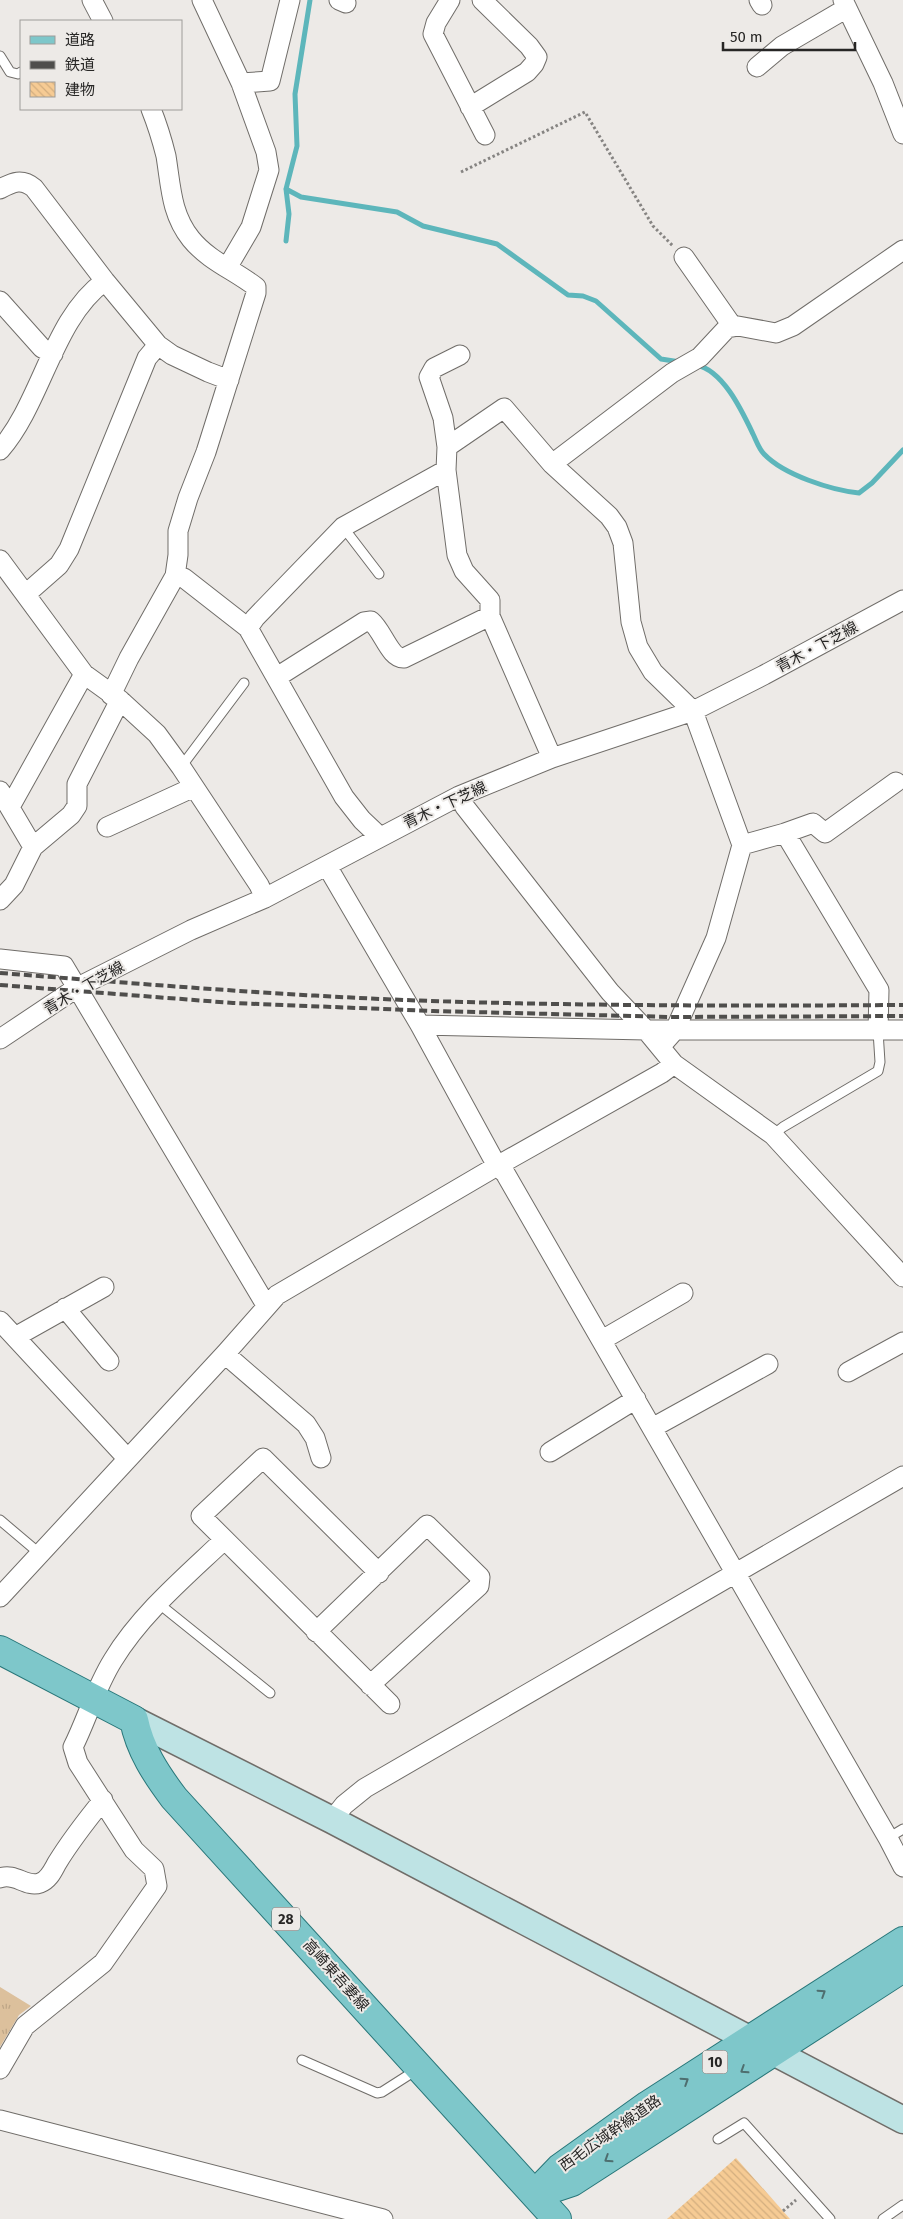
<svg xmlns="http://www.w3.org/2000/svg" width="903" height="2219" viewBox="0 0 903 2219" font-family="'Fira Sans','Noto Sans JP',sans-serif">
<defs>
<pattern id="park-tufts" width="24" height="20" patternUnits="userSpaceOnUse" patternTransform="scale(1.25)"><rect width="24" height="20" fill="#dcc09c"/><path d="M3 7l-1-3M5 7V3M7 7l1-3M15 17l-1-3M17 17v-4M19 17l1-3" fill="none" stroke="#bda586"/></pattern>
<pattern id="building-back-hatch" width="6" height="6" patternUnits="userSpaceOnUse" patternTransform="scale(1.25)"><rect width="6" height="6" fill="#f6cb94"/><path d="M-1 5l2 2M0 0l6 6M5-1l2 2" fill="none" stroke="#d3ae7f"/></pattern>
</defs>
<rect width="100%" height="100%" fill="#edeae7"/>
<path fill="url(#park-tufts)" d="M0 1987 31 2006 19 2015 0 2047Z"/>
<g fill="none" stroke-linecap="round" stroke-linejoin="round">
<path stroke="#5db6bb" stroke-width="5" d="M286 189 301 197 397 212 423 226 497 244 568 295 583 296 596 301 661 359 680 362
M286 241 289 214 286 189 297 146 295 94 310 0
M696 365C723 370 742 411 753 434 756 440 759 449 764 454 784 475 831 490 859 493L872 483 903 450"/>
</g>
<path fill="url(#building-back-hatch)" d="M736 2158 790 2219H667Z"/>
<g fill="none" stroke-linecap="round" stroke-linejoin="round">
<defs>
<path id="lane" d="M0 56 10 72 18 74 21 72
M343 527 379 574
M181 767 244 683
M773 1135 783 1127 878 1071 880 1062 878 1031
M0 1520 39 1553
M158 1603 270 1693
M888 1838 903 1829
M302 2060 377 2093 382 2092 418 2069
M718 2139 744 2123 830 2219
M883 2219 903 2205"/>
<path id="street" d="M92 0 103 21
M202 0 241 83 266 152 269 170 251 227 227 268
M339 0 346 3
M450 0 436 23 433 34 485 135
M759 0 762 5
M843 0 883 83 903 134
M757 67 782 46 847 8
M241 83 270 81 290 0
M470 107 527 72 534 64 537 57 529 46 482 0
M0 189C13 182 22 178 34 188L105 281 158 345 172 355 208 372 229 380
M684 257 733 327
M0 301 42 348 53 354
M460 355 434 368 429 377 443 418 447 447 446 470 457 555 464 571 490 600V616L552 758
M447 447 504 408 552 464 609 516 617 527 623 543 631 622 638 647 653 672 693 711 742 845 716 938 675 1030 660 1047
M0 450C42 402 53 318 105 281
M552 464 672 373 700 357 727 328 738 326 776 333 793 326 903 250
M0 560 84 674 120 700 157 734 181 767 259 885 265 898
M175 576 184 578 248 628 344 797 362 820 380 837
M26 594 59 565 69 549 147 358 158 345
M248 628 255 618 343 527 446 470
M277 677 364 622 371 621C383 631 390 659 404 658L490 616
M111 695 129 658 175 576 178 555V531L188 498 206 452 256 293V287C234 270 209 261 191 239 171 214 171 187 166 156 162 140 157 124 151 109
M0 791 33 847
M459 796 465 807 610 992 646 1030 674 1064 773 1135 903 1277
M10 807 84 674
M107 827 194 787
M785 833 813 823 825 833 896 782
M742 845 785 833 879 990 878 1031
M327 866 420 1025 497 1166 505 1173 888 1838 903 1867
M0 900 14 885 33 847 71 815 77 806V784L120 700
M0 959 64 966 266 1305
M420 1025 646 1030H903
M0 1039 78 987 191 930 265 898 459 796 552 758 693 711 764 675 903 600
M65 1308 109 1361
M0 1321 127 1458
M15 1337 104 1287
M602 1340 683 1293
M225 1354 306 1424 315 1438 321 1458
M848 1372 903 1342
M652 1428 768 1364
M550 1452 636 1399
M379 1573 263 1458 201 1516 390 1704
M0 1597 225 1354 277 1295 497 1166 662 1073 674 1064
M316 1632 427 1525 480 1577 479 1586 370 1685
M332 1820 344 1805 365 1788 903 1476
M0 1878C15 1872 26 1888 40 1883 49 1880 53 1870 57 1863 71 1840 86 1821 103 1800
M0 2069 25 2026 103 1963 157 1886 154 1869 134 1850 78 1763 73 1747C87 1719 96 1687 113 1660 141 1614 185 1577 224 1540
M0 2120 383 2219"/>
<path id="secondary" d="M134 1720 332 1820 903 2120"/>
<path id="primary" d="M0 1650 134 1720C140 1750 156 1774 174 1798L557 2219
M551 2189 572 2182 903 1968
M535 2194 560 2168 648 2105 903 1941"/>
</defs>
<use href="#lane" stroke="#706d69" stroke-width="11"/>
<use href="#street" stroke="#706d69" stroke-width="21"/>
<use href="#secondary" stroke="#706d69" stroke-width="29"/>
<use href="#primary" stroke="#287679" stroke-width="30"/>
<path stroke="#868482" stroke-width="3" stroke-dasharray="2.5 2.5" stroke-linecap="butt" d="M461 172 585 112 653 226 673 246
M783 2211 796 2200"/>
<use href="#lane" stroke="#fff" stroke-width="9"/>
<use href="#street" stroke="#fff" stroke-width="19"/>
<use href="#secondary" stroke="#bee3e4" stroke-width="26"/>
<use href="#primary" stroke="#7ec7ca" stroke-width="28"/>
<path stroke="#4f4e4c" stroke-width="4" stroke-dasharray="8 4" stroke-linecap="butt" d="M0 973C143 984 287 996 431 1001 588 1006 745 1006 903 1005
M0 985 233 1003 433 1011 672 1017 903 1016"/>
</g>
<defs><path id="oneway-chevron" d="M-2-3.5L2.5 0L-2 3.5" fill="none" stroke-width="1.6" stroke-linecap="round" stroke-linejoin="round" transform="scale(1.25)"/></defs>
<g stroke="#4e6e6f">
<use href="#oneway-chevron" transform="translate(822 1993) rotate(-33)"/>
<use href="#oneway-chevron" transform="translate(744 2070) rotate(147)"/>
<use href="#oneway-chevron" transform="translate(685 2081) rotate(-33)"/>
<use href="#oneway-chevron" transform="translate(608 2159) rotate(147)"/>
</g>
<g text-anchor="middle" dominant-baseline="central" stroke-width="4" stroke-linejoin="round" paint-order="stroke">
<g fill="#edeae7" stroke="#62615f" stroke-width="1">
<rect x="272" y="1907.5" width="28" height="23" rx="4"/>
<rect x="702.5" y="2050.5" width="25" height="23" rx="4"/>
</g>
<g font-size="14" font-weight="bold" fill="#272625">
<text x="286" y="1919">28</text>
<text x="715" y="2062">10</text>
</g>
<g font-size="15" fill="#272625" stroke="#edeae7">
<text transform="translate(817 647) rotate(-28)">青木・下芝線</text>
<text transform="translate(445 805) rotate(-25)">青木・下芝線</text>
<text transform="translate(84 988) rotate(-30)">青木・下芝線</text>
<text transform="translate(336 1975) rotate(48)">高崎東吾妻線</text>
<text transform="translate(610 2133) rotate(-35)">西毛広域幹線道路</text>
</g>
</g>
<rect x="20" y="20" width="162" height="90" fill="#edeae7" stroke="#9e9c99"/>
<rect x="30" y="36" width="25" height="8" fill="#7ec7ca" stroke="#9e9c99"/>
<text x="65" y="45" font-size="15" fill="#272625">道路</text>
<rect x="30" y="61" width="25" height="8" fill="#4f4e4c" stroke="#9e9c99"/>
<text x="65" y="70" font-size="15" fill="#272625">鉄道</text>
<rect x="30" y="82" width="25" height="15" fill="url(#building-back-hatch)" stroke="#9e9c99"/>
<text x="65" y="95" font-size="15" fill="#272625">建物</text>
<path d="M723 42v8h132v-8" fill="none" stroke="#272625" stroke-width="2.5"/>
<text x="730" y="42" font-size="15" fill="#272625" stroke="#edeae7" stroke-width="4" paint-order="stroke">50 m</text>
</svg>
